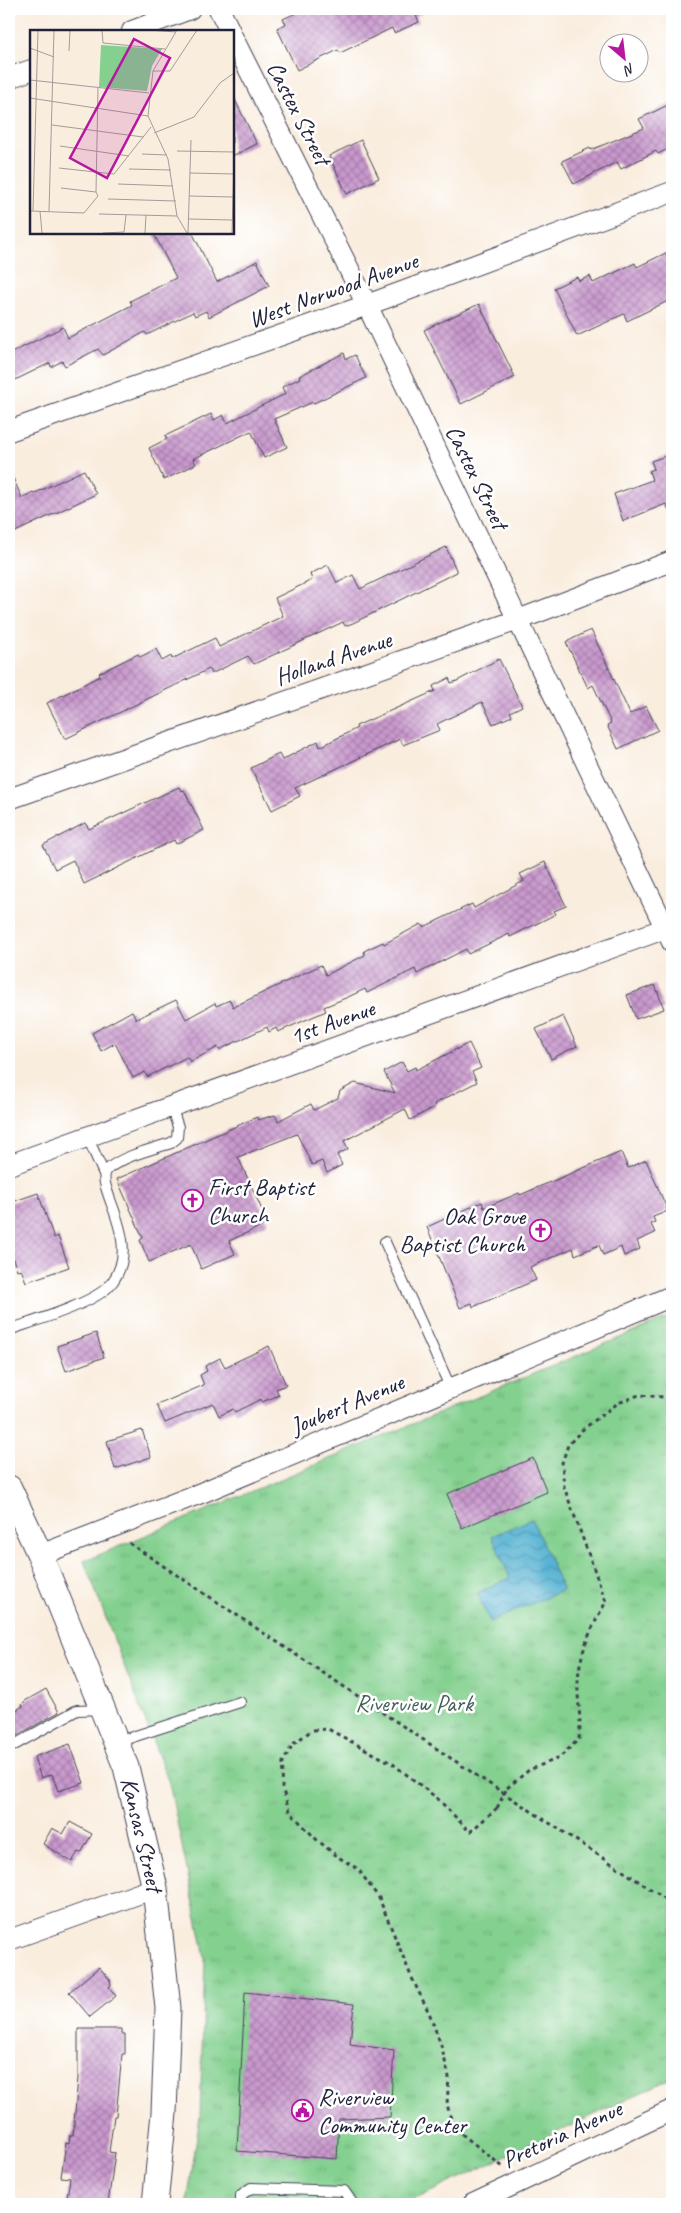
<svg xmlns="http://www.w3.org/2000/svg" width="681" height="2213" viewBox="0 0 681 2213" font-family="Caveat,sans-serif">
<defs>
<pattern id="park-tufts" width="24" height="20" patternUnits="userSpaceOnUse" patternTransform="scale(1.25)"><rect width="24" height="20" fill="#83d08f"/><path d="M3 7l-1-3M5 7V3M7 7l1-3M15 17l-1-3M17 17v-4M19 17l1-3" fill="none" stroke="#71b27c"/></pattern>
<pattern id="water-waves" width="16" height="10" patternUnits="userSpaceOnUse" patternTransform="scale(1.25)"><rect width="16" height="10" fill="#55b2d3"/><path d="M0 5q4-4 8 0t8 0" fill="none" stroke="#4690ac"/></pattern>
<pattern id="building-cross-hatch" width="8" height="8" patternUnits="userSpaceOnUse" patternTransform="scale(1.25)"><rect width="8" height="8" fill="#c999cd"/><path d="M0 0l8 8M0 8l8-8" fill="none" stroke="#a37ca8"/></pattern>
</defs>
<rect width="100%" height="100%" fill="#fff"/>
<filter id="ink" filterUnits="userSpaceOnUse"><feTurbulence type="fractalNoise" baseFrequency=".02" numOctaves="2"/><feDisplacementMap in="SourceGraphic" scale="10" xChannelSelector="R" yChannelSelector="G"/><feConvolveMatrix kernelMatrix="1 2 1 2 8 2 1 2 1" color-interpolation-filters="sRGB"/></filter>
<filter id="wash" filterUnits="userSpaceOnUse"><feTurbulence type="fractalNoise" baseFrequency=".0096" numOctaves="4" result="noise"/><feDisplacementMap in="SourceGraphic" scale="20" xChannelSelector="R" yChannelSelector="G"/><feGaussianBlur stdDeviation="1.12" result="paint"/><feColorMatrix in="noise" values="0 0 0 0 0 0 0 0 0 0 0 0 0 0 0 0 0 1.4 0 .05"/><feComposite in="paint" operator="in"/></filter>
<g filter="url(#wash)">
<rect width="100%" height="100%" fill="#f9edde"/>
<path fill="url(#park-tufts)" stroke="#527965" d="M672 1316V2078L405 2204H187L200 2116 205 1957 169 1783 84 1561Z"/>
<path fill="url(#water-waves)" stroke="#3c6a87" d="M532 1519 563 1590 490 1622 477 1593 510 1578 492 1536Z"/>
<g id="blocks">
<path fill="url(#building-cross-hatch)" d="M305 9H432L416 16 419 22 394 33 392 28 340 53 338 50 297 70 277 28 286 24 283 19Z
M232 94 257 144 232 156Z
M672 103V147L658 154 656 151 621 169 617 162 574 184 562 161 590 148 591 150 644 128 639 119Z
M361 140 379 178 347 194 329 156Z
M153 232H192L217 282 257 261 269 286 209 317 206 311 195 316 193 312 147 335 145 332 103 355 98 349 65 366 62 361 51 367 50 363 9 383V354L63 327 68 338 132 305 130 301 176 278Z
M672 250V299L627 321 624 314 577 336 554 288 577 277 579 281 590 276 593 283 635 263 637 267Z
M479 304 515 377 461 404 424 330Z
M344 353 346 359 355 355 366 378 314 403 313 402 274 419 287 447 264 458 251 431 193 459 196 464 164 480 149 448 167 439 165 436 211 414 214 420 223 415 227 423 285 394 282 387 300 378 299 376Z
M672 454V513H670L666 504 623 521 614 494 652 480 649 471 654 469 651 461Z
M9 469 22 498 33 492V494L84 470 96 494 9 535Z
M446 547 457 572 353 623 345 626 343 622 254 664 248 656 211 674 209 669 65 739 47 703 100 676 99 673 138 654 140 657 156 649 162 661 171 656 172 659 215 638 219 647 283 616 275 598 312 580 310 574 328 565 337 583 353 575 360 589Z
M591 630 630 714 646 706 658 730 618 749 607 725 611 723 593 685 588 688 566 642Z
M499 659 522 706 510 712 512 716 493 724 482 702 437 724 440 730 403 745 400 739 295 788 300 796 272 810 251 768 279 754 282 760 318 741 320 747 357 728 356 726 435 691 433 686 449 678 451 683 457 681Z
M179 787 181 791 184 790 204 830 176 844 174 840 84 884 73 860 55 869 43 845 85 823 89 829Z
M545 862 566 906 554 911 556 914 510 937 509 934 468 954 466 949 417 974 415 969 367 993 365 989 348 997 324 1007 326 1011 278 1032 276 1028 269 1032 267 1027 219 1050 218 1047 190 1062 187 1057 147 1077 145 1072 133 1078 115 1043 101 1051 92 1033 132 1011 136 1019 176 1000 186 1019 215 1003 216 1006 230 1000 233 1007 321 965 326 975 365 955 364 951 383 942 384 944 421 924 424 927 472 904 474 908 524 881 520 874Z
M655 985 664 1009 636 1019 627 995Z
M563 1016 577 1046 551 1059 536 1029Z
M469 1043 481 1068 472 1072 477 1082 434 1104 435 1107 410 1120 405 1109 344 1141 348 1149 337 1155 342 1165 327 1173 322 1161 312 1165 297 1134 238 1157 268 1223 229 1241 235 1254 201 1269 191 1244 149 1262 140 1240 143 1238 117 1179 257 1117 258 1120 275 1115 278 1121 311 1104 314 1110 338 1098 340 1091 355 1083 395 1093 384 1072 402 1062 407 1071 415 1067 416 1070Z
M621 1152 628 1168 646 1160 668 1211 653 1217 655 1222 651 1224 655 1233 637 1241 640 1249 624 1256 621 1247 603 1255 599 1245 575 1255 573 1248 530 1267 536 1280 473 1307 472 1303 460 1308 427 1227 482 1202 484 1208 519 1193 520 1195Z
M38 1193 54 1238 58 1236 69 1267 26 1282 21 1269 17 1270 9 1248V1203Z
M96 1333 104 1357 66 1371 57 1346Z
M269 1346 286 1385 276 1389 279 1395 262 1402 261 1399 235 1412 233 1409 219 1416 213 1403 165 1423 157 1405 204 1385 200 1375 207 1371 205 1366 220 1358 225 1367Z
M142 1430 151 1457 115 1469 107 1441Z
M533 1458 547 1492 462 1528 447 1494Z
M46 1689 59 1712 9 1740V1714L23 1706 22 1704 25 1701Z
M70 1744 84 1783 58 1791 52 1774 41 1778 34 1757Z
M70 1822 92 1834 81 1853 78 1852 72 1862 43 1844 52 1828 63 1834Z
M99 1967 110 1980 111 1985 109 1987 116 1996 90 2017 69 1992Z
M245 1992 354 2004 350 2044 394 2050 390 2117 339 2119 337 2159 237 2151Z
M78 2029H121V2034H125V2054H122L116 2116H114L109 2152 115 2153 108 2204H66L70 2178 61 2177 66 2143 69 2144 70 2135H73L78 2078Z"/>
</g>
</g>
<g filter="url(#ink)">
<use href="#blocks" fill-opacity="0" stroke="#424053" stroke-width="1"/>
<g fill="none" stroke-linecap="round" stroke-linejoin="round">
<defs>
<path id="service" d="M87 1136 104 1174
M385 1242 451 1389
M9 1330C34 1321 92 1304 109 1286 148 1243 90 1184 108 1169 123 1156 153 1149 171 1143L177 1138 178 1127 171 1106
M117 1742 240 1702
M9 1748 77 1710 102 1709
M241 2204V2195L251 2188 344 2191 353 2204"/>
<path id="minor" d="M219 9 230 31
M132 31 190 9
M232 36 367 305 672 942
M9 78 31 70
M9 431 367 305 672 192
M9 799 518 620 672 561
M9 1165 672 926
M40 1555 201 1493 672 1296
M9 1940 155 1888
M473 2204 672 2110"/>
<g id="tertiary">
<path id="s1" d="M9 1488 40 1555 126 1767 155 1888 168 2008 164 2113 155 2204"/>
</g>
</defs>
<use href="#service" stroke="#424053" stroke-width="12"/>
<use href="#minor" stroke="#424053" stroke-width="22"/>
<use href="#tertiary" stroke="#424053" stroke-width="27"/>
<path stroke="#424053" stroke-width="3" stroke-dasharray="4 4" stroke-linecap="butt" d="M129 1543 482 1779 672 1903
M507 1788 529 1770 559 1758 579 1739C582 1719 577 1701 578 1682 579 1653 592 1626 606 1602L564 1487 562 1463 568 1445 582 1430 618 1403 639 1395 663 1397 672 1403
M497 1808 470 1832 438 1799 393 1764 328 1729 312 1730 293 1744 283 1762 282 1788 290 1812 316 1839 338 1857 358 1869 379 1898 411 1976 430 2015 441 2045 449 2077 447 2104 453 2127 503 2167"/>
<use href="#service" stroke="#fff" stroke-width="10"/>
<use href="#minor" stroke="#fff" stroke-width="20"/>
<use href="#tertiary" stroke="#fff" stroke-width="25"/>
<path stroke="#424053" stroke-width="3" stroke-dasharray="4 4" stroke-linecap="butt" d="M497 1808 507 1788"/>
</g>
</g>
<defs>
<symbol id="church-ring" viewBox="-11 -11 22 22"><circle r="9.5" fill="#fff" stroke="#b5179e" stroke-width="1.5"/><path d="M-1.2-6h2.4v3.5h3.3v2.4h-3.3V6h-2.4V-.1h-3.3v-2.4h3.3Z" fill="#b5179e"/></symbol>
<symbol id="civic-ring" viewBox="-11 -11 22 22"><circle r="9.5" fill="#fff" stroke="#b5179e" stroke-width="1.5"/><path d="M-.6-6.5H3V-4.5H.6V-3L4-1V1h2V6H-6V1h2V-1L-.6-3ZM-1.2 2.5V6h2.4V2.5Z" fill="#b5179e"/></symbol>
</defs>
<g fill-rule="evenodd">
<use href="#church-ring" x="180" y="1188" width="25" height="25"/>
<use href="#church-ring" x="528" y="1218" width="25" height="25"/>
<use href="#civic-ring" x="290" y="2098" width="25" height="25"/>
</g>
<g text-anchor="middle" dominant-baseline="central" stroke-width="5" stroke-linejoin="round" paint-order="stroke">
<g font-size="24" fill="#22223b" stroke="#fff">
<text transform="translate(299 113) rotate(63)">Castex Street</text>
<text transform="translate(333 290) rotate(-20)">West Norwood Avenue</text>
<text transform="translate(477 477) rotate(64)">Castex Street</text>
<text transform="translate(333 658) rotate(-19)">Holland Avenue</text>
<text transform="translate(332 1022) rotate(-20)">1st Avenue</text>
<text transform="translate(347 1404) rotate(-23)">Joubert Avenue</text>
<text stroke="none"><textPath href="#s1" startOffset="372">Kansas Street</textPath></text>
<text transform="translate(562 2134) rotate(-25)">Pretoria Avenue</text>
</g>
<g font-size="24" fill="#22223b" stroke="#fff" text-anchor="start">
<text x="208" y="1187">First Baptist<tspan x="208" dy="28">Church</tspan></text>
<text x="525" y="1216" text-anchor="end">Oak Grove<tspan x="525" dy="28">Baptist Church</tspan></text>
<text x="318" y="2097">Riverview<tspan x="318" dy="28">Community Center</tspan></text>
</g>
<g font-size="24" fill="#445f58" stroke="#fff">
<text x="414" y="1703">Riverview Park</text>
</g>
</g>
<g transform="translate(30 30)">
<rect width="204" height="204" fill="#f9edde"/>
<path d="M71 15 132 19 122 36 117 61 69 57Z" fill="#83d08f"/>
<path fill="none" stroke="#a39c9d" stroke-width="1" d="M72 0 73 13 135 19M119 0 146 2M147 0 123 41 118 86 138 129 147 186 157 203M0 18 24 27M39 21 40 0M123 41H140L167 0M0 50 119 63M0 68 118 86M22 95 113 107M124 103 164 87 190 53 204 43M30 116 99 126M147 121 204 122M112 124 137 125M29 138 84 144 121 97M99 139 141 140M160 143 204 144M88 154 143 156M66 162 68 58M159 166 203 167M78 169 146 171M0 181 54 183 68 166 66 162 31 158M3 181 8 0M10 181 12 203M19 181 24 0M69 184 147 186M159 189 202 190M73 203 94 202 96 185M115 203 116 185M158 203 161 110M202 203 204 131"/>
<path fill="#b5179e" fill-opacity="0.15" stroke="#b5179e" stroke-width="2.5" d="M104 9 140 28 77 148 40 128Z"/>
<rect width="204" height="204" fill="none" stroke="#22223b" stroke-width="2.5"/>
</g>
<rect width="681" height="2213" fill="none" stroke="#fff" stroke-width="30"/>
<g transform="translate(624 58) rotate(152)"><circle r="24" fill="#ffffff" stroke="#a7a7b1"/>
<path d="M0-4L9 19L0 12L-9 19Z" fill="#b5179e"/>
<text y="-8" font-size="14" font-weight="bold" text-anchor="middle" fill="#22223b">N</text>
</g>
</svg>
